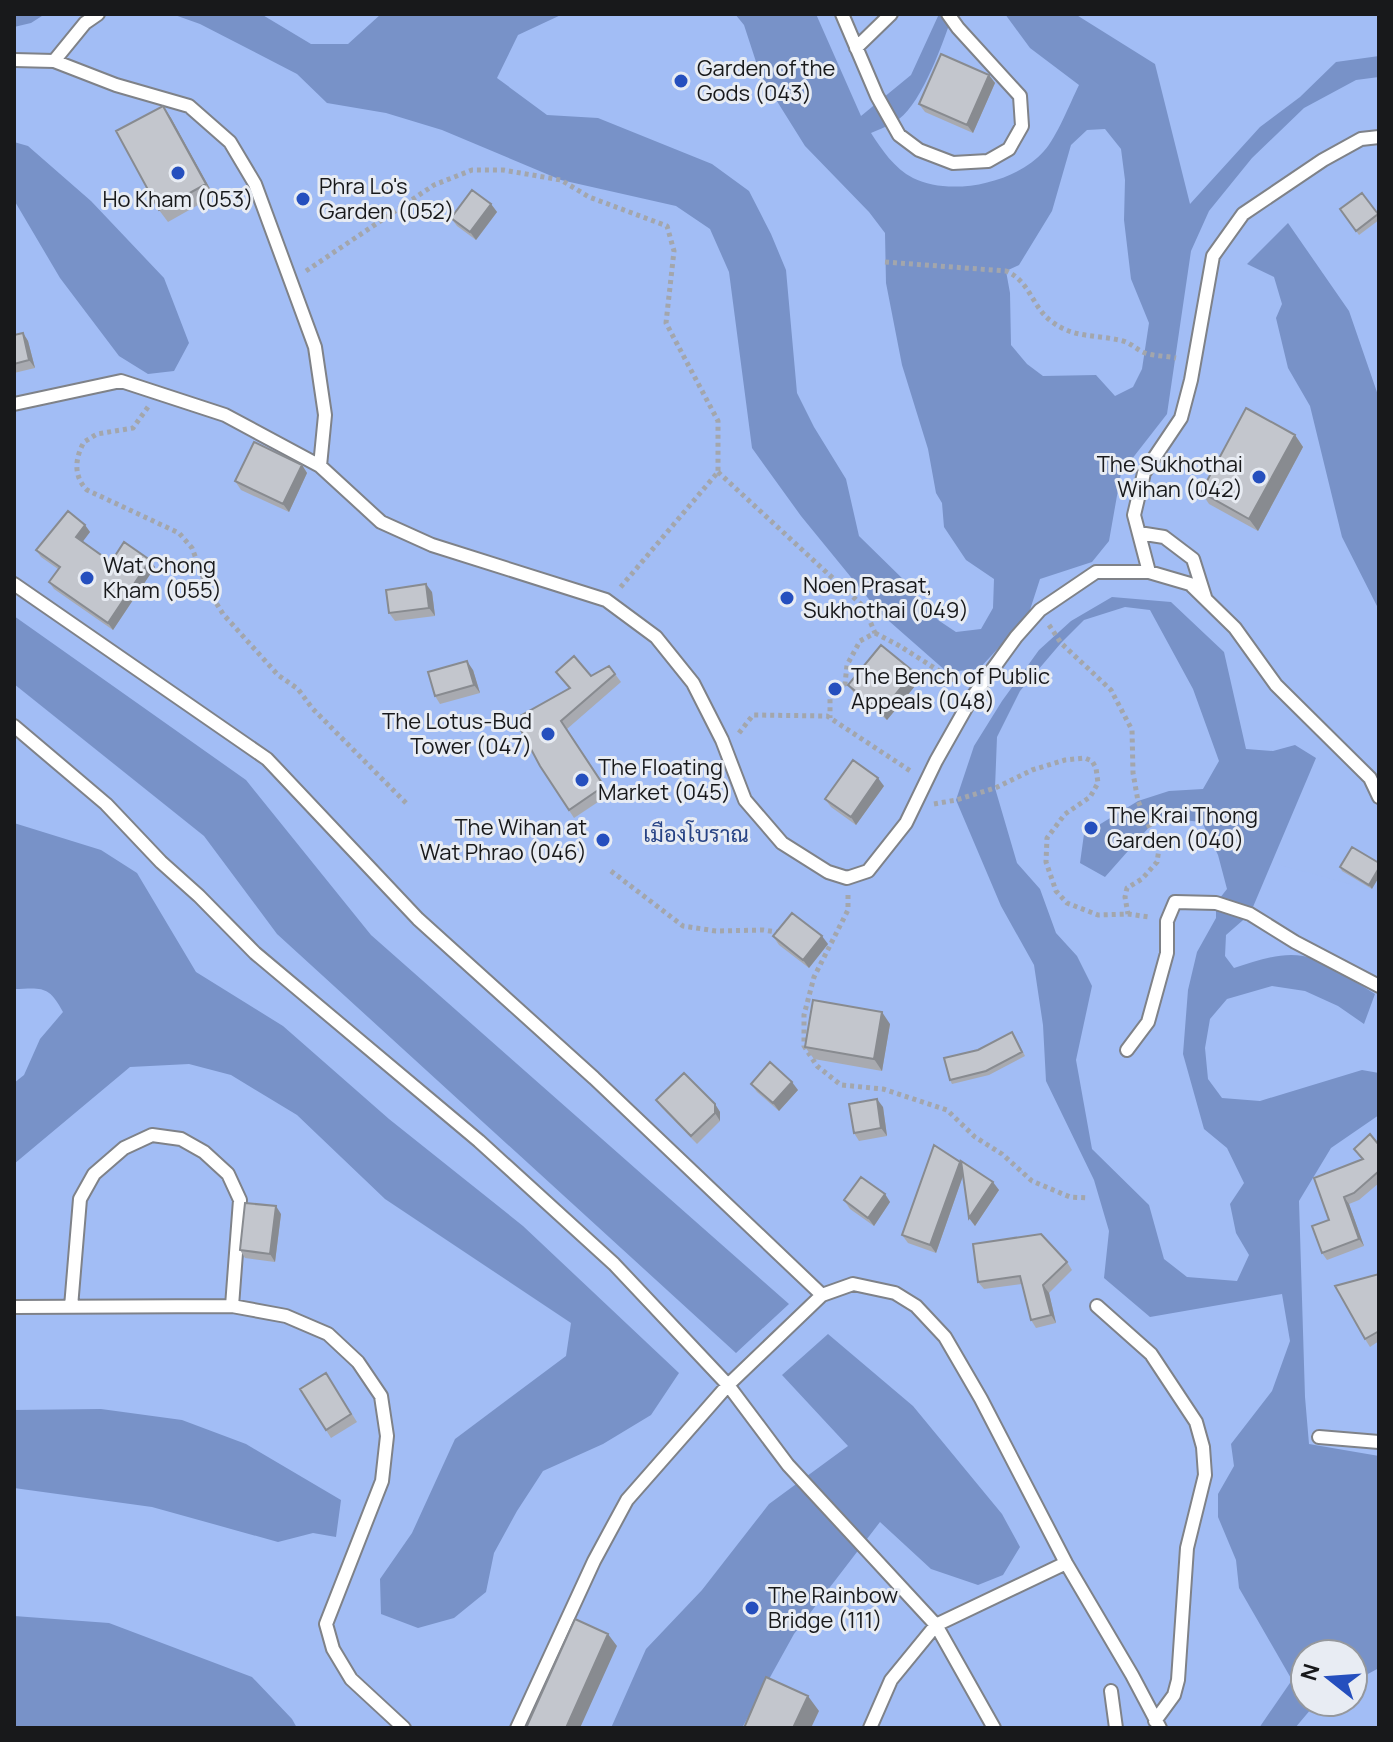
<svg xmlns="http://www.w3.org/2000/svg" width="1393" height="1742" viewBox="0 0 1393 1742" font-family="Manrope,Sarabun,sans-serif">
<rect width="100%" height="100%" fill="#e8ecf3"/>
<path fill="#a2bdf5" fill-rule="evenodd" d="M14 14H1379V1728H14ZM1305 1654H1353V1702H1305Z"/>
<path fill="#a2bdf6" d="M1272 863 1379 892V991L1375 994 1350 979 1264 958 1234 968 1225 956 1226 935 1250 914Z"/>
<path fill="#7892c8" fill-rule="evenodd" d="M14 14H45L31 23 14 27Z
M172 14H261L311 44H348L381 14H563L518 35 497 78 547 115 598 118 712 164 749 191 771 234 786 270 797 393 814 427 846 479 859 536 907 583 938 620 956 632 981 629 993 608 994 579 966 560 944 527 942 503 936 493 928 449 902 365 886 283 885 233 869 212 805 146 760 74 744 25 735 14H816L861 116 911 75 939 14H953C943 42 923 101 899 119 891 125 880 129 871 133 882 150 894 168 913 178 951 197 1016 183 1044 151 1057 137 1070 103 1079 85L1030 48 1005 14H1075L1155 64 1190 204 1260 127 1300 97 1336 62 1379 56V77L1356 80 1304 108 1252 158 1209 211 1191 251 1167 414 1121 473 1109 541 1092 562 1040 579 1028 616 979 669 947 672 881 614 801 516 752 448 729 272 710 229 676 206 561 180 442 130 386 113 327 103 297 74 200 24ZM1105 129 1121 149 1125 180 1124 220 1131 279 1149 323 1142 369 1133 387 1115 396 1096 375 1043 376 1027 364 1011 345 1010 293 1006 271 1019 265 1052 211 1071 145 1087 130Z
M14 142 28 146 91 201 164 278 189 343 174 371 148 374 119 356 60 278 14 200Z
M1288 223 1349 311 1379 398V610L1342 537 1310 406 1288 368 1276 318 1282 304 1274 277 1247 264Z
M1112 597 1171 602 1224 652 1246 749 1273 751 1295 745 1316 758 1250 914 1226 935 1225 956 1234 968C1256 961 1280 952 1303 956 1321 959 1359 984 1375 994L1364 1024 1338 1006 1305 991 1272 986 1227 999 1210 1019 1205 1048 1208 1079 1222 1098 1260 1101 1362 1070 1379 1073V1115L1331 1148 1299 1201 1305 1397 1309 1444 1379 1456V1668L1353 1682V1654H1305V1702H1317L1295 1728H1259L1292 1680 1239 1588 1236 1560 1218 1517V1494L1234 1466 1231 1444 1272 1391 1290 1341 1282 1294 1150 1317 1104 1278 1109 1231 1094 1180 1046 1081 1043 1025 1034 965 1001 906 956 800 974 746 1002 701 1039 650 1071 621ZM1125 607 1150 610 1193 689 1219 761 1203 789 1169 791 1138 801 1084 834 1080 863 1105 877 1151 825 1172 819 1202 822 1218 855 1227 889 1216 903V918L1197 952 1188 990 1183 1054 1204 1129 1227 1148 1244 1183 1230 1204 1236 1233 1249 1255 1237 1281 1187 1277 1164 1259 1149 1205 1092 1149 1076 1060 1092 986 1077 956 1056 933 1040 889 1017 863 995 788 997 737 1020 691 1061 643 1084 620Z
M14 616 246 780 371 935 789 1304 736 1353 277 934 204 836 14 684Z
M14 823 101 850 137 873 196 972 283 1026 389 1119 523 1226 679 1373 651 1415 603 1444 543 1471 517 1511 494 1553 486 1592 454 1618 418 1628 381 1614 380 1579 412 1533 455 1439 566 1356 571 1323 385 1199 297 1115 231 1075 189 1064 130 1067 14 1164V1083L24 1075 40 1039 63 1012C49 985 42 988 14 989Z
M828 1334 913 1406 1002 1514 1020 1547 1003 1575 978 1585 931 1569 880 1522 794 1634 742 1728H611L646 1649 702 1590 769 1504 848 1446 782 1375Z
M101 1409 182 1420 246 1444 341 1500 336 1537 313 1533 278 1542 152 1507 14 1488V1410Z
M14 1616 109 1623 252 1677 292 1719 297 1728H14Z"/>
<g fill="none" stroke-linecap="round" stroke-linejoin="round">
<defs>
<path id="lane" d="M842 14 877 96 899 135 919 150 953 163 988 161 1009 149 1022 126 1020 96 958 28 948 14
M856 48 891 14
M14 60 54 61 116 85 189 106 230 142 255 184 315 347 325 415 320 466
M54 61 85 23 98 14
M14 404 121 381 225 415 320 466 381 522 432 545 606 600 656 637 693 683 722 740 745 800 782 843 828 872 847 878 868 871 906 823 936 761 971 699 1016 637 1040 610 1096 572H1149L1190 584 1235 628 1276 685 1370 778 1379 797
M1139 533 1164 537 1193 559 1205 597
M1149 572 1134 515 1144 473 1181 418 1191 380 1213 256 1243 214 1323 160 1361 139 1379 137
M14 584 267 759 418 919 594 1078 822 1295 853 1284 895 1293 916 1306 945 1337 981 1399 1066 1563 1132 1675 1160 1728
M14 726 106 804 161 862 199 896 255 953 479 1141 614 1264 728 1385 788 1465 936 1625 994 1728
M1127 1050 1148 1022 1167 953V921L1175 902 1216 903 1250 914 1295 942 1379 986
M1097 1306 1151 1354 1196 1422 1203 1447 1205 1475 1187 1548 1178 1680 1174 1695 1155 1721
M14 1307 232 1306 286 1316 328 1334 358 1362 381 1396 387 1436 382 1481 326 1624 333 1649 351 1679 404 1728
M71 1307 80 1199 94 1174 124 1148 152 1135 181 1139 204 1152 228 1174 240 1200 232 1306
M1319 1437 1379 1442
M1111 1691 1116 1728
M517 1728 594 1561 627 1500 728 1385 822 1295
M870 1728 891 1680 936 1625 1066 1563"/>
</defs>
<use href="#lane" stroke="#7f8288" stroke-width="16"/>
<path stroke="#a3a6ac" stroke-width="5" stroke-dasharray="4 4" stroke-linecap="butt" d="M885 262 1006 271C1030 281 1032 307 1051 321 1074 339 1096 334 1123 341 1131 343 1137 350 1145 353 1154 356 1166 356 1176 358
M306 271 434 185 472 170H503L561 180 589 197 667 226 674 251 666 323 718 421V472L619 589
M148 407 133 428 97 434 84 442C75 458 73 476 87 490L179 533 192 548 207 588 223 614 278 675 298 689 312 708 406 803
M718 472 864 607 875 633 860 641 847 665 845 684 830 699V718
M1049 625 1061 643 1111 690 1132 730 1133 773 1138 801 1159 849 1157 862 1142 879 1127 888 1125 897 1128 914
M875 633 898 645 960 684
M739 733 753 715 827 716 912 772
M934 804 956 800 995 788 1032 770 1065 760 1085 758 1092 761 1096 768 1098 783 1090 797 1065 814 1047 838 1046 862 1056 891 1067 903 1098 915 1128 914 1149 917
M611 871 683 926 716 931 763 930 783 933
M848 895V910L814 977 804 1015V1046L817 1066 841 1085 883 1089 947 1110 975 1137 1002 1154 1032 1181 1070 1197 1088 1198"/>
<use href="#lane" stroke="#fff" stroke-width="12"/>
</g>
<path fill="#a8aab0" d="M989 75 995 83 973 133 925 112 919 104Z
M163 106 171 118 214 196 168 222 159 210Z
M1362 193 1379 215V220L1359 235 1340 209Z
M491 204 497 212 476 240 457 226 451 218Z
M23 333 28 341 35 368 14 373V335Z
M1295 435 1303 447 1258 531 1209 504 1201 492Z
M302 465 307 473 289 512 241 490 235 481Z
M85 525 90 532 82 541 111 562 150 560 155 567 113 630 54 589 49 582 58 569 41 557 36 550Z
M432 592 435 616 395 621 389 613Z
M609 666 621 682 567 729 610 794 574 818 540 766 569 688 556 672 591 676Z
M473 670 480 693 440 704 435 696Z
M914 672 920 680 887 720 854 693 848 685Z
M884 786 856 825 831 807 825 799Z
M1352 847 1372 889 1342 871 1340 867Z
M773 936 828 944 809 968 779 945Z
M890 1024 882 1071 814 1059 805 1047Z
M1015 1036 1025 1056 989 1075 952 1084 950 1080 978 1050Z
M751 1084 798 1090 779 1111 757 1092Z
M656 1100 715 1104 720 1112V1121L697 1144 662 1108Z
M883 1107 887 1136 859 1141 854 1133Z
M1379 1145V1183L1359 1200 1349 1204 1364 1246 1327 1260 1322 1253 1329 1220 1362 1160 1354 1149Z
M960 1162 962 1165 999 1190 975 1226 969 1218 963 1176 936 1253 908 1243 902 1235Z
M885 1194 890 1202 874 1226 850 1209 844 1200Z
M281 1214 275 1262 245 1258 240 1250Z
M1067 1262 1072 1270 1049 1293 1056 1323 1036 1328 1031 1320 1022 1284 984 1289 978 1282Z
M1379 1274V1341L1370 1347 1365 1339Z
M331 1381 357 1422 331 1438 326 1430Z"/>
<path fill="#888b90" d="M989 75 995 83 973 133 967 125Z
M163 106 171 118 214 196 206 184Z
M491 204 497 212 476 240 470 232Z
M23 333 28 341 35 368 29 360Z
M1295 435 1303 447 1258 531 1249 519Z
M302 465 307 473 289 512 283 504Z
M85 525 90 532 81 544 76 537Z
M150 560 155 567 113 630 108 623Z
M426 584 432 592 435 616 429 608Z
M467 661 473 670 480 693 474 685Z
M914 672 920 680 887 720 881 712Z
M878 778 884 786 856 825 851 817Z
M1379 868V877L1372 889 1369 885Z
M822 936 828 944 809 968 803 960Z
M882 1012 890 1024 882 1071 874 1059Z
M792 1082 798 1090 779 1111 773 1103Z
M877 1099 883 1107 887 1136 881 1128Z
M715 1104 720 1112V1121L715 1113Z
M960 1162 965 1170 936 1253 930 1245Z
M993 1182 999 1190 975 1226 969 1218Z
M885 1194 890 1202 874 1226 868 1218Z
M1344 1197 1349 1204 1364 1246 1359 1239Z
M276 1206 281 1214 275 1262 270 1254Z
M1043 1285 1049 1293 1056 1323 1051 1315Z
M608 1634 617 1646 580 1728H566Z
M808 1696 819 1711 811 1728H793Z"/>
<path fill="#c3c6cd" stroke="#888b90" stroke-width="2" d="M941 54 989 75 967 125 919 104Z
M163 106 206 184 159 210 116 131Z
M472 190 491 204 470 232 451 218Z
M1362 193 1378 214 1356 231 1340 209Z
M23 333 29 360 14 364V335Z
M1246 408 1295 435 1249 519 1201 492Z
M254 442 302 465 283 504 235 481Z
M68 511 85 525 76 537 111 562 124 542 150 560 108 623 49 582 60 567 36 550Z
M426 584 429 608 389 613 386 590Z
M881 645 914 672 881 712 848 685Z
M574 656 591 676 609 666 615 674 561 721 604 786 569 810 540 766 515 719 570 688 556 672Z
M467 661 474 685 435 696 428 672Z
M853 760 878 778 851 817 825 799Z
M1352 847 1379 863V868L1369 885 1340 867Z
M792 913 822 936 803 960 773 936Z
M813 1000 882 1012 874 1059 805 1047Z
M1012 1032 1022 1052 986 1071 950 1080 944 1058 978 1050Z
M770 1062 792 1082 773 1103 751 1084Z
M684 1073 715 1104V1113L691 1136 656 1100Z
M877 1099 881 1128 854 1133 849 1104Z
M1370 1134 1379 1145V1171L1354 1193 1344 1197 1359 1239 1322 1253 1312 1226 1329 1220 1314 1178 1363 1159 1354 1149Z
M934 1145 960 1162 930 1245 902 1235Z
M961 1161 993 1182 969 1218Z
M861 1177 885 1194 868 1218 844 1200Z
M245 1203 276 1206 270 1254 240 1250Z
M1041 1234 1067 1262 1043 1285 1051 1315 1031 1320 1020 1276 978 1282 973 1244Z
M1379 1274V1331L1365 1339 1335 1286Z
M326 1373 351 1414 326 1430 300 1389Z
M575 1619 608 1634 566 1728H526Z
M766 1677 808 1696 793 1728H744Z"/>
<g fill="#254fbe" stroke="#e8ecf3" stroke-width="3">
<circle cx="681" cy="81" r="8"/>
<circle cx="178" cy="173" r="8"/>
<circle cx="303" cy="199" r="8"/>
<circle cx="1259" cy="477" r="8"/>
<circle cx="87" cy="578" r="8"/>
<circle cx="787" cy="598" r="8"/>
<circle cx="835" cy="689" r="8"/>
<circle cx="548" cy="734" r="8"/>
<circle cx="582" cy="780" r="8"/>
<circle cx="1091" cy="828" r="8"/>
<circle cx="603" cy="840" r="8"/>
<circle cx="752" cy="1608" r="8"/>
</g>
<g text-anchor="middle" dominant-baseline="central" stroke-width="6" stroke-linejoin="round" paint-order="stroke">
<g font-size="22" fill="#18191b" stroke="#e8ecf3" text-anchor="start">
<text x="697" y="68">Garden of the<tspan x="697" dy="25">Gods (043)</tspan></text>
<text x="319" y="186">Phra Lo's<tspan x="319" dy="25">Garden (052)</tspan></text>
<text x="178" y="199" text-anchor="middle">Ho Kham (053)</text>
<text x="1243" y="464" text-anchor="end">The Sukhothai<tspan x="1243" dy="25">Wihan (042)</tspan></text>
<text x="103" y="565">Wat Chong<tspan x="103" dy="25">Kham (055)</tspan></text>
<text x="803" y="585">Noen Prasat,<tspan x="803" dy="25">Sukhothai (049)</tspan></text>
<text x="851" y="676">The Bench of Public<tspan x="851" dy="25">Appeals (048)</tspan></text>
<text x="532" y="721" text-anchor="end">The Lotus-Bud<tspan x="532" dy="25">Tower (047)</tspan></text>
<text x="598" y="767">The Floating<tspan x="598" dy="25">Market (045)</tspan></text>
<text x="1107" y="815">The Krai Thong<tspan x="1107" dy="25">Garden (040)</tspan></text>
<text x="587" y="827" text-anchor="end">The Wihan at<tspan x="587" dy="25">Wat Phrao (046)</tspan></text>
<text x="768" y="1595">The Rainbow<tspan x="768" dy="25">Bridge (111)</tspan></text>
</g>
<g font-size="22" fill="#274385" stroke="#e8ecf3">
<text x="696" y="834">เมืองโบราณ</text>
</g>
</g>
<rect width="1393" height="1742" fill="none" stroke="#18191b" stroke-width="32"/>
<g transform="translate(1329 1678) rotate(287)"><circle r="38" fill="#e8ecf3" stroke="#95989d" stroke-width="2"/>
<path d="M0-6L14 30L0 20L-14 30Z" fill="#254fbe"/>
<text y="-12" font-size="22" font-weight="bold" text-anchor="middle" fill="#18191b">N</text>
</g>
</svg>
